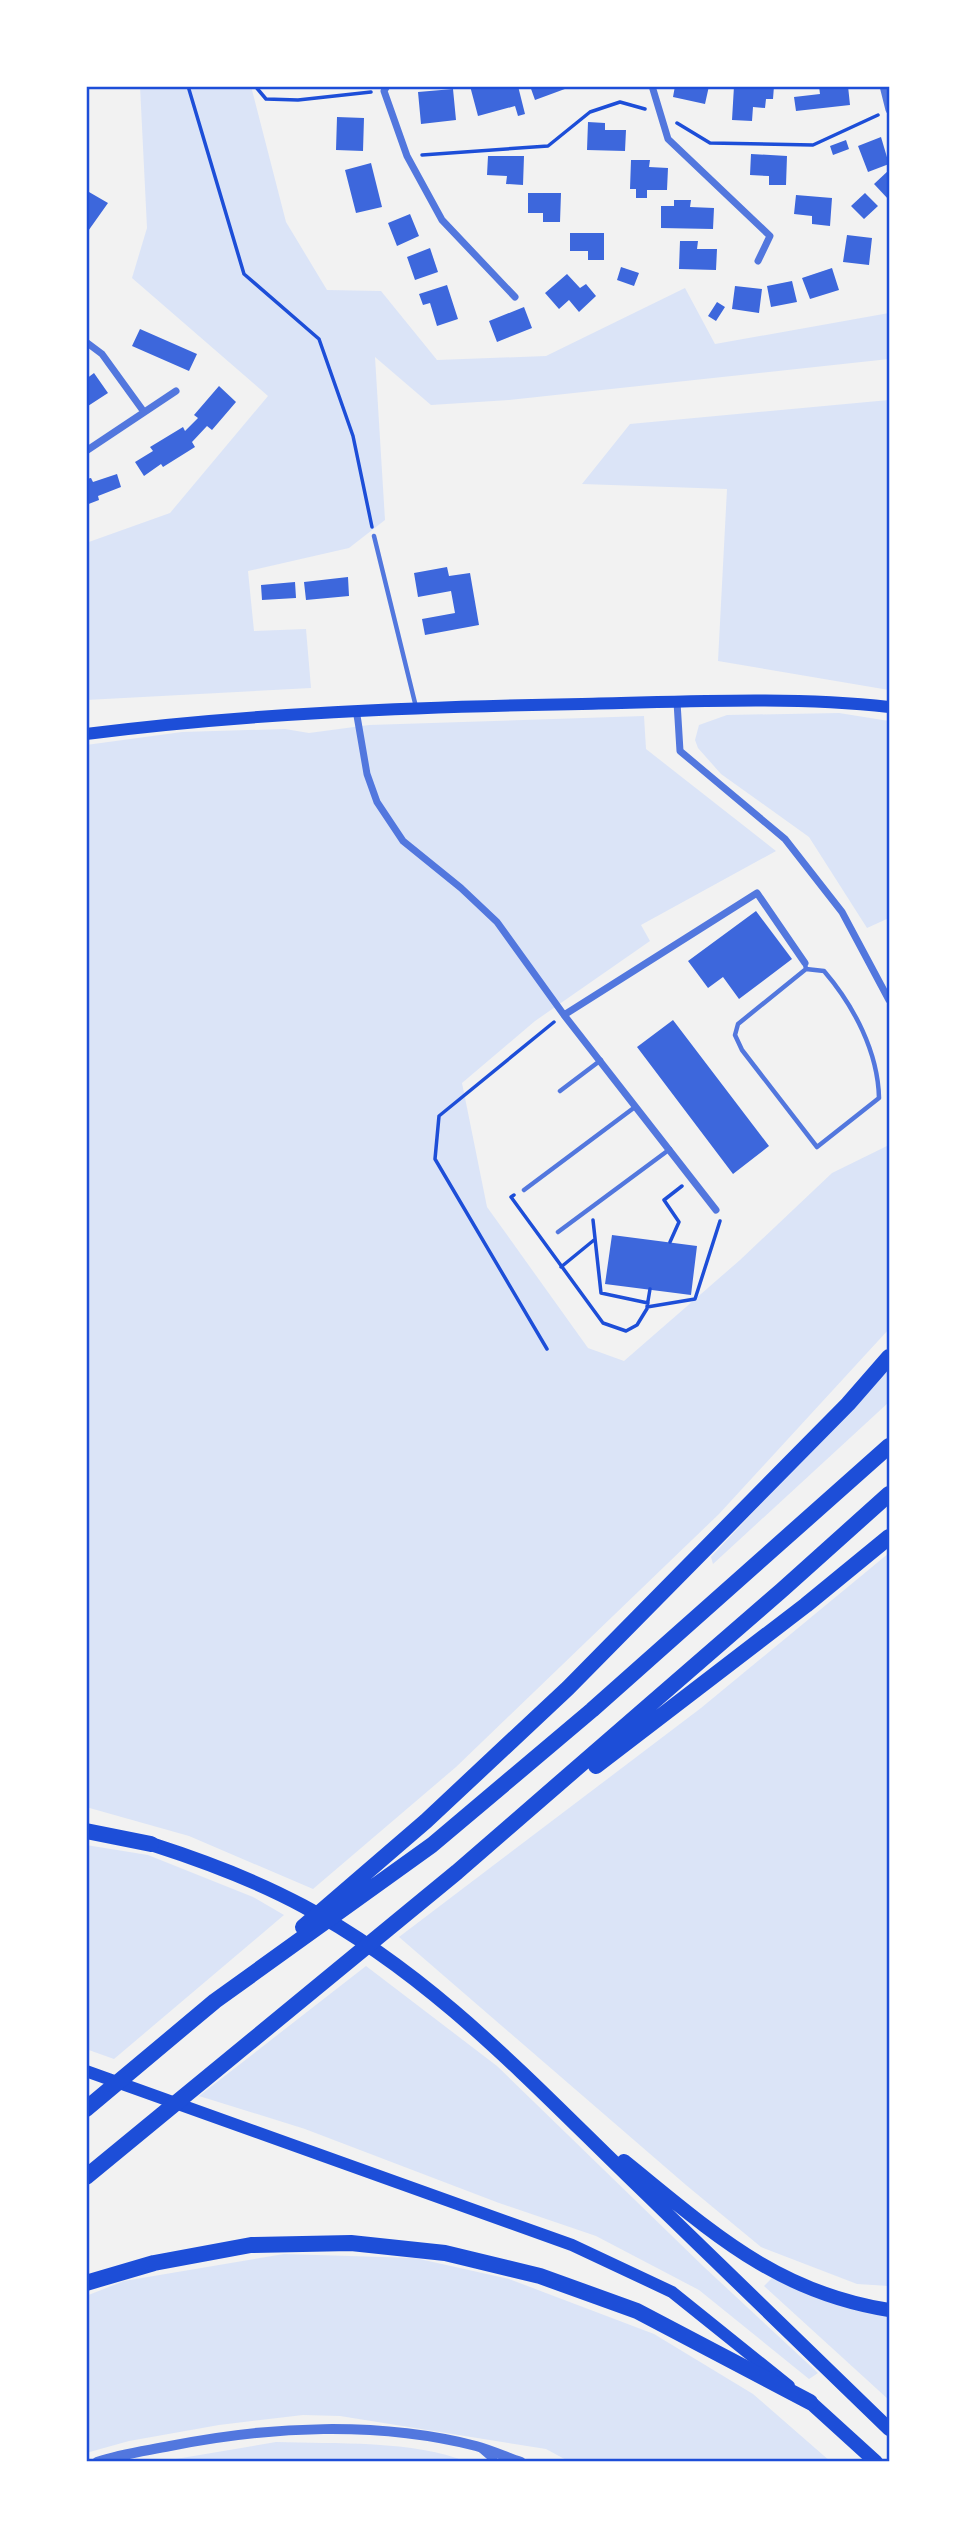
<svg xmlns="http://www.w3.org/2000/svg" width="975" height="2548" viewBox="0 0 975 2548" font-family="Quicksand,sans-serif">
<rect width="100%" height="100%" fill="#f2f2f2"/>
<path fill="#dbe4f7" d="M140 86H251L286 222 327 290 381 291 437 360 546 356 685 288 715 344 889 313V359L509 400 431 405 375 357 385 520 349 548 248 571 254 631 306 629 311 688 86 700V543L170 513 268 396 132 278 147 228Z
M889 400V690L718 661 727 489 582 484 630 424Z
M839 713 889 721V918L867 928 809 837 721 774 698 748 695 740 699 725 727 715Z
M644 716 646 749 776 851 641 925 650 941 535 1021 462 1083 487 1207 588 1348 624 1361 740 1260 832 1173 889 1145V1329L719 1514 456 1767 313 1889 189 1836 86 1807V745L182 732 285 729 309 733 369 725Z
M889 1367V1402L713 1564 711 1557Z
M889 1553V2286L857 2284 761 2247 686 2185 399 1937 701 1708Z
M86 1845 148 1855 253 1897 284 1915 114 2059 86 2049Z
M366 1966 497 2066 704 2267 818 2373 809 2379 699 2290 596 2236 499 2203 305 2129 199 2096Z
M284 2254 415 2258 509 2279 654 2334 753 2394 831 2462H570L546 2449 340 2416 303 2415 219 2425 129 2441 86 2453V2296L124 2281Z
M772 2278 810 2295 889 2315V2400L764 2286Z
M276 2442C333 2444 416 2440 467 2462H350L339 2459 333 2462H158Z"/>
<path fill="#3d67dc" d="M470 86H518L525 114 518 116 515 106 478 116Z
M530 86H573L535 100Z
M675 86H709L705 104 673 97Z
M734 86H774L773 99H766L765 108 753 107 752 121 732 120Z
M819 86H848L850 105 796 111 794 97 820 94Z
M453 89 456 120 421 124 418 92Z
M337 117 364 118 363 151 336 150Z
M588 122 605 123V130H626L625 151 587 150Z
M881 137 889 164 868 172 858 146Z
M846 140 849 149 833 155 830 146Z
M751 154 787 156 786 185H769V176L750 175Z
M488 156H524L523 185 506 184 507 176 487 175Z
M631 160H650L649 167 668 168 667 190H647V198H636V189H630Z
M371 163 382 207 356 213 345 170Z
M889 170V200L874 184Z
M89 192 108 203 86 234V198Z
M528 193H561L560 222H543V213H528Z
M865 193 878 206 864 219 851 206Z
M796 195 832 198 830 226 812 224V216L794 214Z
M674 200H691L690 207 714 208 713 229 661 228V206H674Z
M410 214 419 236 397 246 388 223Z
M570 233H604V260H588V251H570Z
M847 235 872 238 869 265 843 262Z
M680 241H698L697 249H717L716 270 679 269Z
M430 248 438 272 415 280 407 257Z
M621 267 639 273 634 286 617 280Z
M832 268 839 290 810 299 802 278Z
M567 274 580 288 586 284 596 296 579 312 569 300 559 309 545 293Z
M792 281 797 302 771 307 767 286Z
M447 285 458 319 437 326 430 303 423 305 419 294Z
M735 286 762 289 759 313 732 309Z
M717 302 725 307 716 321 708 316Z
M524 307 532 328 497 342 489 321Z
M140 329 197 354 189 371 132 346Z
M94 373 108 393 88 406 86 403V379Z
M219 386 236 402 212 430 207 426 192 442 195 447 163 467 161 464 144 476 135 462 153 451 150 447 183 427 185 431 198 418 194 415Z
M117 474 121 487 98 496 99 500 86 505V479L91 478 93 482Z
M447 567 449 576 470 573 479 625 425 635 422 619 455 613 451 591 418 597 414 573Z
M348 577 349 596 306 600 304 582Z
M295 582 296 598 262 600 261 585Z
M756 911 792 959 739 999 723 977 708 988 688 961Z
M673 1020 769 1146 733 1174 637 1047Z
M612 1235 697 1246 691 1295 605 1284Z"/>
<g fill="none" stroke-linecap="round" stroke-linejoin="round">
<path stroke="#1d4ed8" stroke-width="3.5" d="M188 86 244 274 319 339 353 436 372 527
M255 86 266 99 298 100 371 92
M677 123 710 143 813 145 878 115
M422 155 548 146 590 112 620 102 645 109
M514 1195 511 1197 603 1323 626 1331 637 1325 648 1307
M593 1220 601 1293 648 1303
M670 1242 679 1222 664 1200 682 1186
M561 1267 594 1240
M650 1289 647 1307 695 1299 720 1221
M547 1349 435 1159 439 1116 554 1022"/>
<path stroke="#5277de" stroke-width="4.5" d="M374 536 416 707
M805 964 806 969 738 1024 735 1035 742 1050 817 1147 879 1098C878 1052 854 1006 824 971L806 969
M560 1091 601 1060
M524 1190 635 1107
M558 1232 670 1149"/>
<path stroke="#5277de" stroke-width="7" d="M387 86 384 91 407 156 442 220 515 297
M652 86 668 139 770 236 758 261
M883 86 889 110
M86 342 102 354 144 412
M86 451 176 391
M677 702 680 751 785 839 842 912 889 1000
M356 710 367 774 377 802 403 841 461 888 497 922 564 1015 716 1210
M564 1015 757 893 805 963
M481 2449 496 2462"/>
<path stroke="#5277de" stroke-width="10" d="M97 2462C121 2454 145 2451 170 2446 269 2426 378 2421 476 2446 491 2450 506 2457 521 2462"/>
<path stroke="#1d4ed8" stroke-width="12" d="M86 734C251 713 416 707 582 704 683 702 789 696 889 707
M86 2071 572 2245 672 2292 789 2386"/>
<path stroke="#1d4ed8" stroke-width="14" d="M151 1844C204 1861 255 1880 303 1906 429 1973 526 2077 627 2175 714 2260 802 2344 889 2429
M624 2161C711 2231 775 2292 889 2310
M810 2402 876 2462"/>
<path stroke="#1d4ed8" stroke-width="16" d="M596 1766 806 1605 889 1537
M86 1831 151 1844
M303 1927 426 1821 568 1688 848 1404 889 1357
M86 2109 215 2001 432 1845 592 1710 889 1446
M86 2177 457 1872 782 1590 889 1494
M86 2283 154 2263 251 2245 351 2243 445 2253 540 2276 637 2311 810 2402"/>
</g>
<rect width="975" height="2548" fill="none" stroke="#ffffff" stroke-width="175"/>
<rect x="88" y="88" width="800" height="2372" fill="none" stroke="#1d4ed8" stroke-width="2.5"/>
</svg>
